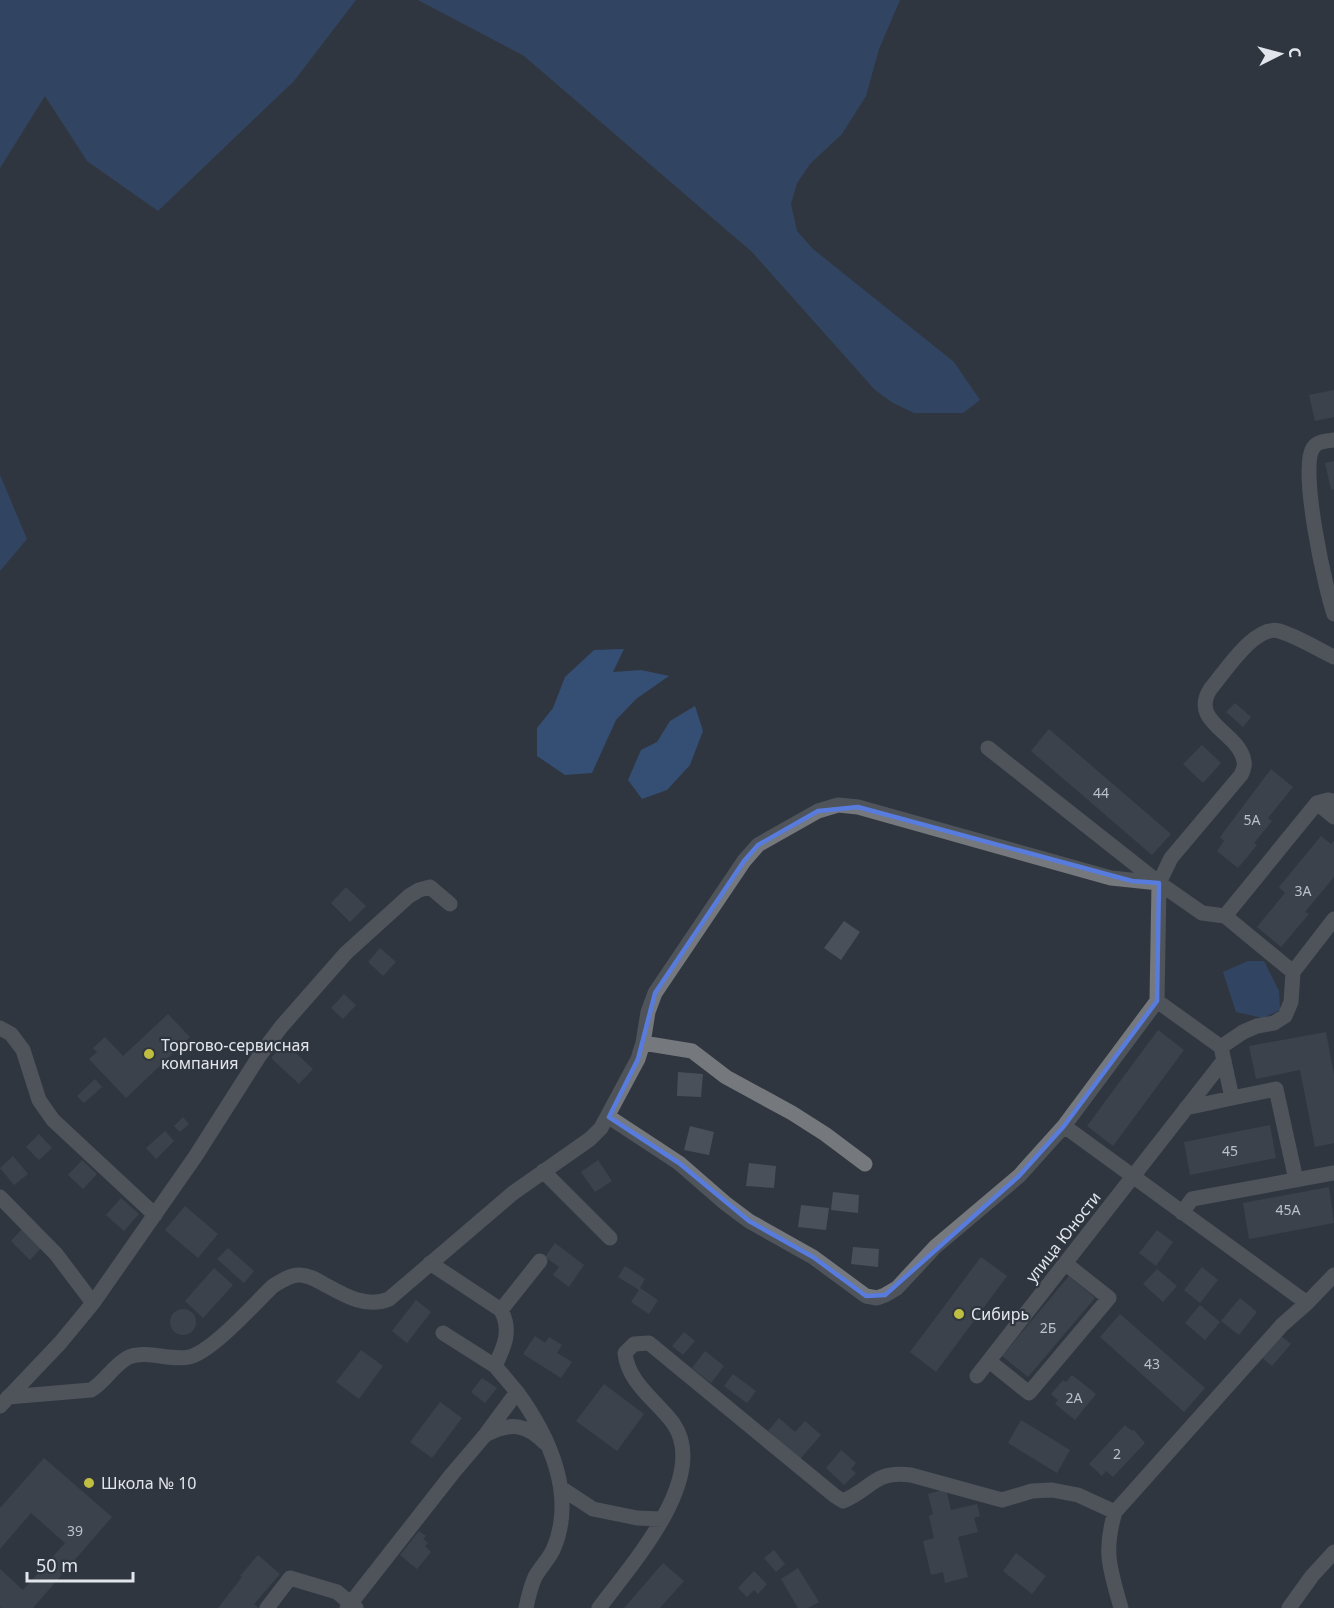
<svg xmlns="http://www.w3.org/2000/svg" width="1334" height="1608" viewBox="0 0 1334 1608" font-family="'Noto Sans',sans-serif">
<rect width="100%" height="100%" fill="#30363f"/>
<path fill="#345589" d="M0 0H356L294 81 158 211 87 161 45 96 0 168Z
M418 0H900L879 49 866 96 842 134 810 164 797 183 791 204 797 231 813 249 954 362 980 400 963 413H914L893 403 875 390 752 252 524 56Z
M0 475 27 539 0 571Z
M1248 961H1264L1279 991 1280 1010 1263 1018 1236 1012 1223 972Z"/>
<path fill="#3c6ab2" d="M624 649 613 672 641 670 669 676 636 699 616 720 592 773 565 775 537 756V728L553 708 565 677 594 650Z
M695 706 703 731 690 765 667 790 642 799 628 780 641 750 657 742 670 721Z"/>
<path fill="#49505a" d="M1334 390V417L1315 421 1309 395Z
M1334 461V489L1331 490 1325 463Z
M1235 703 1251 717 1243 727 1226 712Z
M1049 729 1171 834 1152 855 1031 751Z
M1202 745 1221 763 1203 783 1183 764Z
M1271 769 1293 787 1268 818 1272 821 1254 843 1257 845 1238 868 1217 851 1224 841 1220 837Z
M1321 836 1331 844 1334 841V877L1305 912 1309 914 1281 947 1257 927 1285 893 1279 887Z
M346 887 366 906 350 922 331 903Z
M844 921 860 932 841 960 824 948Z
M380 948 396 962 383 976 368 962Z
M344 994 356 1005 343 1019 331 1008Z
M168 1014 190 1037 126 1098 89 1059 97 1052 93 1048 105 1037 123 1056Z
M1158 1030 1184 1050 1113 1146 1087 1126Z
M1326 1032 1334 1075V1143L1315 1147 1300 1070 1256 1079 1249 1046Z
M285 1043 313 1069 299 1084 271 1058Z
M678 1072 703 1074 701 1097 677 1096Z
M95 1079 102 1087 84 1103 77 1096Z
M183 1117 189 1124 180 1132 174 1126Z
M1270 1125 1276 1158 1190 1175 1184 1142Z
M690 1126 714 1132 709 1155 684 1150Z
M165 1131 174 1141 156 1159 146 1148Z
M39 1134 52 1148 39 1160 26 1147Z
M13 1156 28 1174 14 1185 0 1168Z
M82 1160 97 1174 83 1189 68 1175Z
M598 1160 612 1181 595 1192 581 1172Z
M749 1163 776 1166 774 1188 746 1186Z
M1329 1187 1334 1223 1249 1239 1243 1203Z
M833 1192 859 1195 858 1213 831 1210Z
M121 1198 139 1214 124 1231 106 1215Z
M801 1205 829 1208 826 1230 798 1227Z
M185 1206 218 1234 198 1258 165 1230Z
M23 1228 42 1247 30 1260 11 1241Z
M1157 1230 1173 1242 1156 1266 1139 1253Z
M555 1243 584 1265 569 1287 553 1275 559 1267 545 1257Z
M853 1247 879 1249 878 1267 851 1264Z
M228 1248 254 1271 244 1283 217 1259Z
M981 1257 1007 1276 936 1372 910 1352Z
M625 1266 645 1279 640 1288 658 1300 649 1314 631 1302 639 1290 618 1277Z
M1202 1267 1218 1280 1200 1303 1184 1290Z
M214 1268 233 1285 203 1318 185 1301Z
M1157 1269 1177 1286 1163 1302 1143 1284Z
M1069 1276 1095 1298 1028 1377 1002 1356Z
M1240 1298 1257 1312 1239 1335 1221 1321Z
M416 1300 431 1312 407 1343 392 1331Z
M1200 1305 1220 1322 1205 1340 1185 1323Z
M170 1322a13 13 0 1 1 26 0a13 13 0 1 1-26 0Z
M1120 1314 1205 1388 1184 1412 1100 1337Z
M684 1332 695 1341 683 1355 672 1346Z
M535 1336 545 1343 549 1337 562 1345 557 1353 572 1362 561 1378 523 1354Z
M1281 1336 1291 1344 1272 1366 1262 1358Z
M361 1350 383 1366 359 1399 336 1382Z
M705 1351 724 1366 711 1383 692 1368Z
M733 1374 756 1391 747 1403 724 1386Z
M1072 1375 1096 1394 1075 1420 1055 1404 1058 1400 1051 1394 1063 1380 1066 1382Z
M482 1378 497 1388 485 1403 471 1392Z
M604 1384 644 1414 617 1451 576 1421Z
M440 1402 462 1418 432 1458 410 1442Z
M779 1418 795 1432 805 1421 821 1435 800 1459 768 1431Z
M1021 1420 1070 1450 1057 1473 1008 1443Z
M1125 1425 1132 1431 1134 1430 1145 1443 1113 1477 1106 1471 1102 1476 1089 1464Z
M841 1450 856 1463 851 1469 856 1473 844 1485 826 1468Z
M44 1458 112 1517 33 1608H2L0 1607V1569L23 1590 65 1543 31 1513 0 1549V1508Z
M946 1489 951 1510 977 1504 980 1516 974 1518 978 1532 958 1537 968 1577 945 1583 943 1572 931 1575 923 1541 934 1538 929 1516 933 1514 928 1494Z
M419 1531 426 1536 423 1539 428 1543 425 1546 431 1552 417 1569 400 1555Z
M774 1550 785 1564 776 1572 764 1558Z
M1016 1553 1046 1576 1032 1594 1003 1571Z
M258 1555 280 1574 254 1604 259 1608H218L242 1577 240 1576Z
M663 1563 684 1581 660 1608H624Z
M798 1568 819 1602 808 1608H798L781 1579Z
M754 1571 767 1584 758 1594 754 1590 747 1597 738 1588Z"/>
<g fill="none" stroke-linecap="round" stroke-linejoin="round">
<path stroke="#75787d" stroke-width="15" d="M1334 440C1327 441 1317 441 1313 448 1299 468 1325 588 1334 614
M988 748 1159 883 1202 913 1225 916 1317 803 1328 800 1334 801
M1317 803 1334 817
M1225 916 1293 972
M1157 1001 1221 1047 1232 1098 1276 1089 1296 1180
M0 1028 11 1034 23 1050 39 1100 53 1120 155 1215
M643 1043 692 1051 726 1077 792 1113 825 1134 865 1164
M1221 1047 1243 1032 1257 1026 1274 1023 1285 1016 1291 1002 1293 972 1334 919
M1186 1108 1232 1098
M609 1117 679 1163 725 1203 749 1221 813 1257 866 1296 877 1298 885 1295 897 1288 935 1247 1019 1176 1064 1126 1157 1001 1159 883 1171 858 1241 775C1243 771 1245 765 1244 761 1239 732 1188 722 1211 688 1225 672 1255 624 1279 631 1297 636 1317 649 1334 657
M1064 1126 1307 1303
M543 1171 610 1238
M0 1197 56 1254 93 1303
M1182 1213 1192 1199 1334 1173
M430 1263 501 1310C512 1331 504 1347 495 1366L517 1392
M501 1310 540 1261
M443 1333 495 1366
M989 1361 1029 1393 1109 1298 1066 1264
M977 1376 1224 1060
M8 1397 91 1390C105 1382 114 1364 129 1357 148 1350 170 1361 189 1357 212 1352 255 1303 273 1286 281 1281 290 1275 299 1275 308 1275 315 1279 322 1283 342 1294 365 1309 389 1299L513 1193 590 1139 601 1128 638 1059 643 1043 648 1012 655 993 744 861 758 845 818 811 838 805 858 807 1111 878 1159 883
M0 1406 60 1343 93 1303 195 1157 260 1055 281 1027 346 953 409 896 419 890 430 887 450 904
M487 1434C511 1422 526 1424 545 1443
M561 1488 593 1509 637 1518 662 1519
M267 1608 290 1578 337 1592 356 1608
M347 1608 452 1474 486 1434 517 1392C549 1436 577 1496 553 1550 548 1560 540 1568 535 1577 531 1586 528 1598 526 1608
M599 1608C630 1566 711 1477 673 1423 656 1400 628 1383 625 1353L634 1344 649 1343 835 1496 843 1501C872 1489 874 1470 911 1475L1002 1500 1032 1491 1052 1490 1078 1495 1115 1512
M1121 1608C1110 1569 1103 1552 1115 1512L1282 1325 1307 1303 1334 1275
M1289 1608 1312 1576 1334 1552"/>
</g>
<path d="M0 0H1334V1608H0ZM858 807 1132 881 1159 883 1157 1001 1064 1126 1019 1176 885 1295 866 1296 813 1257 749 1221 679 1163 609 1117 638 1059 655 993 744 861 758 845 818 811Z" fill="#30363f" fill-opacity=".55" fill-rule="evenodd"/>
<path fill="none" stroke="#587cde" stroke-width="4.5" stroke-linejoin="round" d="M858 807 1132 881 1159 883 1157 1001 1064 1126 1019 1176 885 1295 866 1296 813 1257 749 1221 679 1163 609 1117 638 1059 655 993 744 861 758 845 818 811Z"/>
<g fill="#bfbe41" stroke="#30363f" stroke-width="2">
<circle cx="149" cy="1054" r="6"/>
<circle cx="959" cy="1314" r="6"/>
<circle cx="89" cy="1483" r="6"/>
</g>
<g text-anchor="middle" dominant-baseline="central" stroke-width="4.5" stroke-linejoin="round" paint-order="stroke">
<g font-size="14" fill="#bcc0c8">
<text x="1101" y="792">44</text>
<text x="1252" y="819">5А</text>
<text x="1303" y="890">3А</text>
<text x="1230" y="1150">45</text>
<text x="1288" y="1209">45А</text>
<text x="1048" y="1327">2Б</text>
<text x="1152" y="1363">43</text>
<text x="1074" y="1397">2А</text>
<text x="1117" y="1453">2</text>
<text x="75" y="1530">39</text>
</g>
<g font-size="16" fill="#e2e6ec" stroke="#30363f" text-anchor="start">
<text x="161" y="1045">Торгово-сервисная<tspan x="161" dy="18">компания</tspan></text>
<text x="971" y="1314">Сибирь</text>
<text x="101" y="1483">Школа № 10</text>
</g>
<g font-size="16" fill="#e2e6ec" stroke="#30363f">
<text transform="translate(1063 1237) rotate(-52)">улица Юности</text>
</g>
</g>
<g transform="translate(1280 54) rotate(84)" stroke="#30363f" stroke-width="4.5" paint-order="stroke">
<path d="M0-4.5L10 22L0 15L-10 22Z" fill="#e2e6ec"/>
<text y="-9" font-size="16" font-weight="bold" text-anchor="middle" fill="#e2e6ec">С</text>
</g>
<path d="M27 1572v9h106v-9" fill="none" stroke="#e2e6ec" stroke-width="3"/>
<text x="36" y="1572" font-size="18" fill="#e2e6ec" stroke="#30363f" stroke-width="4.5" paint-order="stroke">50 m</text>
</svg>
